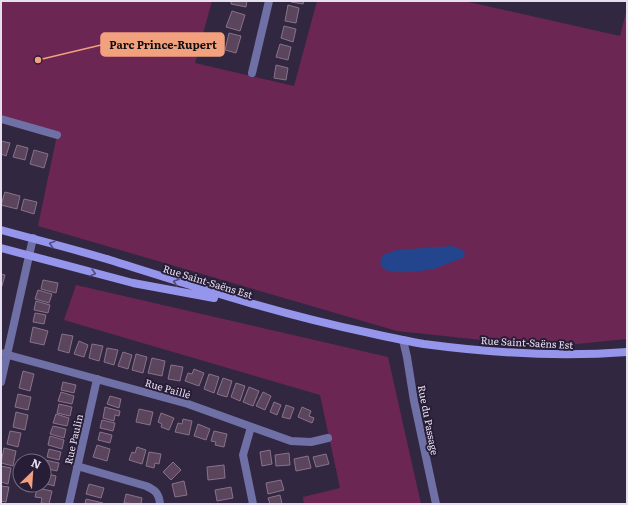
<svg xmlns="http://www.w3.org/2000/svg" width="628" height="505" viewBox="0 0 628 505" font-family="Literata,serif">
<rect width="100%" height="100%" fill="#322740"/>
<path fill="#6c2654" d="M1 1H212L195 63 294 86 317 1H464L620 36 627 9V339L547 347 397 331 38 226 57 135 1 119Z
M76 285 388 357 421 504H304L303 497 340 488 320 395 64 320Z"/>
<path fill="#23458d" d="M452 246 461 249 465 253 463 258C453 261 443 266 433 269 424 271 387 276 382 267 379 264 381 259 383 255L397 250Z"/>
<path fill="#5b455d" stroke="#89718b" d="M231 1H247L246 7 231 4Z
M291 1H304L303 4 291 2Z
M288 5 299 8 296 23 285 21Z
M232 11 245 15 240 31 226 27Z
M284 26 296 29 293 42 281 38Z
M229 33 241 36 236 53 225 50Z
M280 44 291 47 288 60 276 57Z
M276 65 288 68 286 80 274 78Z
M1 141 10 143 6 156 1 154Z
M17 145 28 148 25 160 13 157Z
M34 150 48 154 44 168 30 164Z
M5 192 20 196 17 209 1 205Z
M24 199 37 202 34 214 21 210Z
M1 274 5 275 2 286H1Z
M43 280 58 283 56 293 41 289Z
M38 290 52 294 49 303 35 299Z
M36 301 50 305 48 313 34 310Z
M35 313 46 315 44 324 33 322Z
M33 327 48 331 44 345 30 342Z
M62 334 73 336 69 353 58 350Z
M79 341 88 345 84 357 74 354Z
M92 344 103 346 99 361 89 358Z
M107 348 118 350 114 365 104 362Z
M123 352 132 355 128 369 118 366Z
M136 354 147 357 143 373 132 370Z
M152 358 165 361 162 376 148 373Z
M171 365 183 367 180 381 168 379Z
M194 369 204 373 199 386 185 381 188 373 192 374Z
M23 371 34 374 30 391 19 388Z
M209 374 219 377 214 393 204 389Z
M223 378 232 381 227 397 217 394Z
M63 382 76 385 74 393 61 390Z
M236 383 245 386 240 401 231 397Z
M249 387 259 391 253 406 243 402Z
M61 392 74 396 72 404 58 401Z
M263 392 271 396 265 410 256 406Z
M18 394 31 397 28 410 15 407Z
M110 396 121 399 119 408 107 404Z
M274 402 281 405 277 415 270 412Z
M59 404 72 407 70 416 57 413Z
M286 405 294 408 290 419 282 417Z
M105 407 120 411 119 416 115 415 114 421 103 418Z
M302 407 311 411 309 416 314 418 312 423 298 417Z
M139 409 153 412 150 425 136 422Z
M16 412 28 415 25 430 13 427Z
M161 413 174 418 169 430 161 427 162 424 158 422Z
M56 414 69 418 67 426 53 423Z
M183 419 192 421 189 435 175 432 178 423 182 424Z
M102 420 115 423 113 431 100 428Z
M198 424 210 429 206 440 194 436Z
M53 426 66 429 64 438 50 434Z
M10 431 21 433 18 447 7 444Z
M214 431 227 434 224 447 215 445 216 442 211 441Z
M100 432 112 435 110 443 98 440Z
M50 436 64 440 62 449 48 445Z
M97 445 110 449 107 461 93 457Z
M137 447 146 450 142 464 129 460 132 452 135 453Z
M4 448 16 451 13 466 1 463Z
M49 449 61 452 59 460 47 457Z
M270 450 272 464 262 466 260 452Z
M149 452 161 454 159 464 155 463 154 468 146 466Z
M289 453 290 465 276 466 275 455Z
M326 454 329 464 316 467 313 457Z
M308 456 311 468 296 471 294 459Z
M45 460 59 463 57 471 44 468Z
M173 462 181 470 171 480 163 472Z
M224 465 225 478 208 480 207 467Z
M1 466 11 468 8 484 1 482Z
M44 473 56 476 54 486 44 483Z
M281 480 284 490 268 494 266 483Z
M184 481 187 495 175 497 172 484Z
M89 484 104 488 101 498 86 494Z
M1 486 9 487 6 502 1 501Z
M231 487 233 498 217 501 215 490Z
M37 488 52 491 49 504 41 503 42 498 35 497Z
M126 494 142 498 141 504 124 503Z
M280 495 282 504H270L268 498Z
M86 499 103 503V504H85Z"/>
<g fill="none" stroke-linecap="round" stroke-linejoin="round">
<path stroke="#6f70a6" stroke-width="8" d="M252 73 269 1
M1 119 57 135
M1 353 188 404 291 441 311 442 328 438
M1 382 33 238
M251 427 243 455 253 504
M77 466 146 486C155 490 159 493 160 504
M69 504 97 379"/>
<path stroke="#6f70a6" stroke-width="8" d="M403 340 407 357 414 401 436 504"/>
<path stroke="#9595ec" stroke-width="8" d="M1 230C37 240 74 249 110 260 196 287 282 315 370 333 388 337 406 341 424 344 491 353 560 357 627 352
M1 248 133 283 214 298"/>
</g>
<defs><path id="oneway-chevron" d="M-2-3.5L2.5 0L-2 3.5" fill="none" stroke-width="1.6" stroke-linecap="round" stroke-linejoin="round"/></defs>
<g stroke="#544d7f">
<use href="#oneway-chevron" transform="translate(52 244) rotate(-164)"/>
<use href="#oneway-chevron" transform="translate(93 273) rotate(15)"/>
<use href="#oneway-chevron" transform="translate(176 282) rotate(-163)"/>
</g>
<g text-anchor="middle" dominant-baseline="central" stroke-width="4" stroke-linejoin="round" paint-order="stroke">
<g font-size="10" fill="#e6dff0" stroke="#281d36">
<text transform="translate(208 281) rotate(17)">Rue Saint-Saëns Est</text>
<text transform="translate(527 342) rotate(3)">Rue Saint-Saëns Est</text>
<text transform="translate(168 388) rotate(16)">Rue Paillé</text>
<text transform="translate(429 420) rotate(79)">Rue du Passage</text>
<text transform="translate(73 439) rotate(-77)">Rue Paulin</text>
</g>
</g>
<path fill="none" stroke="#f2a17e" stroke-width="1.5" d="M38 60L101 45"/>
<circle fill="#f2a17e" stroke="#281d36" stroke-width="1.5" cx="38" cy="60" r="4"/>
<rect fill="#f2a17e" stroke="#f2a17e" stroke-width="1.5" x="101" y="33" width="123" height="23" rx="4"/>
<g font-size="11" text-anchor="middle" font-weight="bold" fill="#111">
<text x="163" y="49">Parc Prince-Rupert</text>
</g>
<rect width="628" height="505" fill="none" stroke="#e6dff0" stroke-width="4"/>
<g transform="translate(32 473) rotate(25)"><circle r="19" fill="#281d36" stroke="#746b80"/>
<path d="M0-3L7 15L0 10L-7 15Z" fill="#f2a17e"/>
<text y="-6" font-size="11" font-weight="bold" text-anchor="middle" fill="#e6dff0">N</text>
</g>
</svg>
